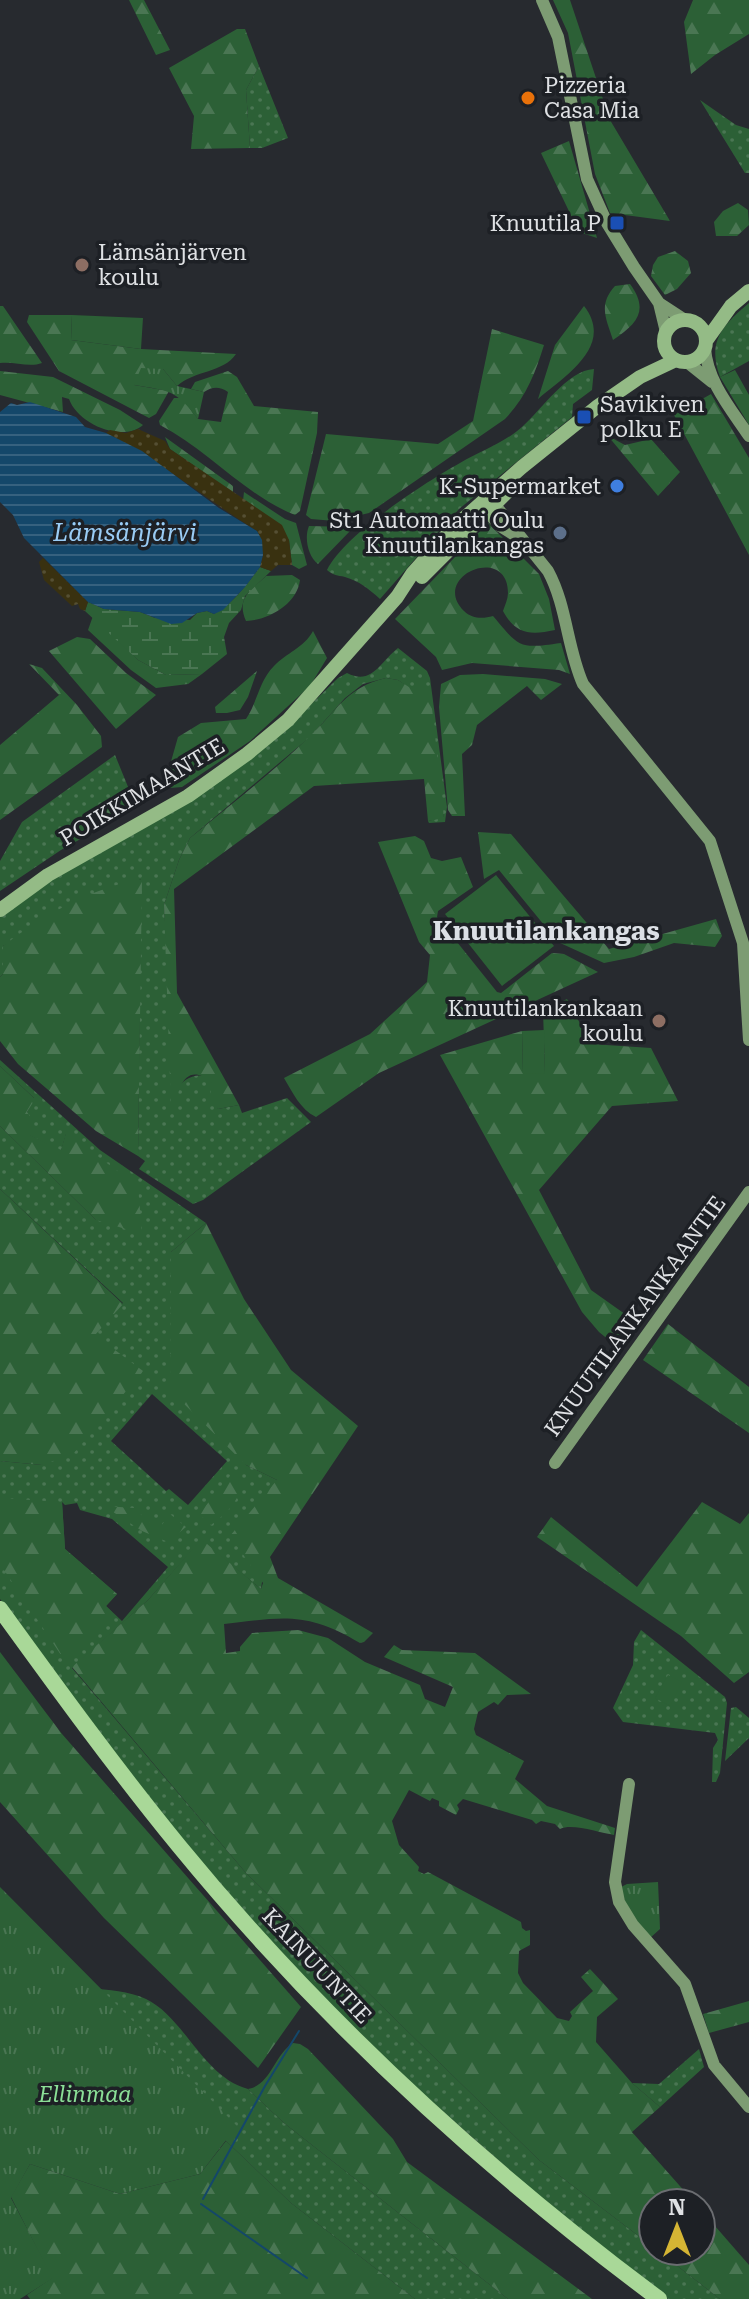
<svg xmlns="http://www.w3.org/2000/svg" width="749" height="2299" viewBox="0 0 749 2299" font-family="'Roboto Serif',serif">
<defs>
<pattern id="grass-dots" width="8" height="8" patternUnits="userSpaceOnUse" patternTransform="scale(2)"><rect width="8" height="8" fill="#2c6036"/><path d="M2 2h.1M6 6h.1" fill="none" stroke="#4a7653" stroke-width="1.8" stroke-linecap="round"/></pattern>
<pattern id="forest-firs" width="22" height="20" patternUnits="userSpaceOnUse" patternTransform="scale(2)"><rect width="22" height="20" fill="#2c6036"/><path d="M5 1l3.5 6h-7zM16 11l3.5 6h-7z" fill="#4a7653"/></pattern>
<pattern id="wetland-marsh" width="20" height="14" patternUnits="userSpaceOnUse" patternTransform="scale(2)"><rect width="20" height="14" fill="#2c6036"/><path d="M1 5h8M5 5V1M11 12h8M15 12V8" fill="none" stroke="#4a7653"/></pattern>
<pattern id="sand-dots" width="8" height="8" patternUnits="userSpaceOnUse" patternTransform="scale(2)"><rect width="8" height="8" fill="#393110"/><path d="M2 2h.1M6 6h.1" fill="none" stroke="#554f33" stroke-width="1.8" stroke-linecap="round"/></pattern>
<pattern id="park-tufts" width="24" height="20" patternUnits="userSpaceOnUse" patternTransform="scale(2)"><rect width="24" height="20" fill="#2c6036"/><path d="M3 7l-1-3M5 7V3M7 7l1-3M15 17l-1-3M17 17v-4M19 17l1-3" fill="none" stroke="#4a7653"/></pattern>
<pattern id="water-rules" width="6" height="5" patternUnits="userSpaceOnUse" patternTransform="scale(2)"><rect width="6" height="5" fill="#14476a"/><path d="M0 2.5h6" fill="none" stroke="#36617f"/></pattern>
</defs>
<rect width="100%" height="100%" fill="#272a2f"/>
<path fill="url(#grass-dots)" fill-rule="evenodd" d="M259 66 288 138 262 148H250L246 90Z
M700 100 736 125 749 129V173H745Z
M749 303V361L720 377C707 341 722 326 749 303Z
M594 369 592 390 573 404 572 417 459 509 380 599C369 589 359 581 345 577 337 575 334 576 327 570 344 535 424 483 460 463 482 450 503 444 523 426 541 410 568 370 594 369Z
M398 648 427 671 430 678 447 807 445 822 429 823 428 821 444 817 408 687 398 680 386 678 363 684 345 698 310 737 190 838 179 860 164 905 176 1110C176 1104 175 1095 177 1090 182 1077 205 1068 213 1084 216 1090 216 1102 218 1109L239 1105 242 1113 287 1098 311 1122 203 1200 193 1204 139 1169 145 1161 138 1156 141 879 3 946V974L0 977V916L51 880 192 800 292 723 338 678 347 673C372 686 380 662 398 648Z
M115 755 133 799 125 814 61 850 0 891V861L22 822Z
M0 1060 100 1150 206 1223 171 1252 246 1465 277 1480 261 1589 201 1540 148 1600 72 1668 246 1873 539 2160 653 2247V2251H658L720 2299H668L591 2242 412 2084 319 1993 224 1890 107 1746 0 1599V1461L42 1465 94 1335 123 1303 0 1189V1126L96 1220 66 1134 61 1151 29 1135 27 1112 34 1098 0 1066ZM152 1394 227 1461 188 1505 169 1489 166 1491 111 1441ZM62 1502 65 1505 77 1503 80 1510 112 1519 168 1567 122 1621 106 1606 117 1594 65 1549Z
M641 1630 725 1697 727 1703 720 1773 716 1782H712L713 1748 718 1740 715 1733 623 1722 613 1708 633 1665 634 1642Z
M736 1707 749 1718V1738L725 1761 731 1708Z
M90 1988C108 1990 129 1991 146 1999 184 2017 203 2077 248 2089L284 2123 508 2299H415L291 2203 226 2141 214 2124Z
M699 2049 704 2067 660 2107 632 2083 659 2084Z"/>
<path fill="url(#forest-firs)" d="M129 0H144L170 50 156 55Z
M553 0H570L610 120 670 221 610 213 595 174 568 33Z
M693 0H749V34L715 55 691 74 684 22Z
M237 29H245L259 66 246 90 250 148 191 149 194 116 169 68Z
M569 141 597 238 579 232 541 153Z
M738 203 748 210 749 225 737 236H716L714 222 723 211Z
M675 251 688 261 691 273 677 289 665 295 651 276 653 265 658 257Z
M630 284C649 310 638 323 613 340 606 318 598 305 615 286Z
M0 306H3L42 363C29 368 14 361 0 363Z
M584 306C615 346 565 376 538 399L555 345Z
M29 315H72L71 340 141 349 236 354C223 373 195 370 177 386L163 369 134 385 169 391 156 414 149 418 59 371 27 322Z
M492 329 544 345C535 374 526 397 505 419L369 513 335 521 311 519 306 515 326 434 438 444 473 421Z
M735 370 749 395V425L720 377Z
M0 371 53 377 120 410 143 425C122 443 78 424 69 399L62 397 63 412 0 395Z
M228 371 237 377 254 406 318 412 317 433 300 511 295 515C245 495 208 450 160 425L159 421 174 398H182L198 419 221 422 228 392C219 386 212 387 204 392L191 389 195 382Z
M711 394 749 458V555L674 415Z
M608 436 625 445 651 439 680 472 658 496Z
M165 437 233 486V493L170 449Z
M244 492 285 519 296 523 307 565 299 569 292 565 289 540 243 501Z
M488 523 539 574 549 599 555 630C531 635 516 635 503 611 505 605 508 599 508 593 508 543 429 576 464 611 472 619 483 619 493 616 520 648 519 649 561 643L570 674 559 670 472 663 442 670 436 657 395 619Z
M309 526 349 527 351 530 318 564C308 556 304 538 309 526Z
M292 575 300 580C297 604 269 620 246 621 236 598 250 591 266 576Z
M93 616 138 660 166 675 202 674 188 684 156 688 131 670 88 630Z
M313 631 327 658 310 686 250 741 182 787 170 788V765L178 737 201 723 246 719C257 703 259 681 274 666 286 653 304 648 313 631Z
M77 637 90 639 126 673 156 695 116 729 49 651Z
M29 664 42 668 77 705 101 736 102 747 0 820V745L59 695Z
M257 671 248 697 240 710 227 713H216L215 707Z
M483 674 545 679 562 684 541 700 527 686 477 725 472 745 462 754 465 816H452L448 810 439 707 441 684 460 675Z
M386 678 398 680 409 687 426 686 431 699 444 818 428 821 424 779 314 786 174 889 177 993 239 1105 218 1109 210 1096 212 1083C187 1060 176 1088 176 1110L171 1109 164 905 179 860 190 838C230 805 272 773 309 737 338 710 345 688 386 678Z
M478 832 511 834 609 949 716 919 722 936 715 947 674 943 634 957 604 963 558 942 499 870 484 879Z
M415 836 424 841 431 858 442 861 461 857 473 887 438 911 437 917 497 992 501 993 552 953 564 954 598 972 379 1073 316 1117C300 1109 293 1093 284 1078L370 1034 427 982 430 955 419 942 378 842Z
M142 879 138 1156 96 1131 18 1064 0 1041V977L3 974V946C44 915 91 888 142 879Z
M567 999 591 1044 651 1048 678 1101 612 1106 539 1190 591 1290 639 1324 620 1349 599 1332 582 1312 440 1055 522 1031 523 1073H545L543 1010Z
M0 1066 35 1099 27 1112 34 1122 30 1135 61 1150 66 1133 138 1186 142 1234 96 1220 0 1126Z
M0 1189 123 1304 95 1335 143 1371 73 1454 42 1465 0 1461Z
M206 1223 244 1299 291 1370 358 1426 270 1557 278 1578 373 1633 364 1642 360 1643C307 1611 283 1617 224 1624L226 1653 240 1651V1647L252 1633 298 1630 328 1638 365 1662 420 1685 425 1699 445 1707 453 1687 384 1657 394 1645 402 1650 475 1653 531 1694 507 1695 498 1705 494 1702 478 1712 474 1729 476 1735 524 1761 515 1779 547 1806 615 1828 614 1835C599 1833 573 1823 560 1829L555 1824 541 1821 536 1824 532 1820 463 1799 457 1805 459 1809 456 1815 439 1806V1801L432 1798 430 1801 409 1790 392 1821 399 1845 419 1867 418 1871 424 1874 428 1872 521 1922 522 1928 526 1931 530 1930V1945L519 1951 518 1973 523 1983 557 2018 569 2021 572 2016 570 2012 593 1991 581 1977 590 1969 618 1999 597 2017 596 2042 632 2083 660 2107 632 2132 695 2203H653V2247L539 2160 246 1873 72 1667 148 1600 201 1539 261 1589 263 1583 230 1536 277 1480 246 1465 170 1390 171 1252Z
M668 1324 749 1387V1433L643 1360Z
M234 1471 241 1478C242 1499 228 1513 211 1525L199 1514Z
M0 1498 62 1502 65 1549 117 1594 106 1606 112 1612 69 1655H61L0 1564Z
M702 1502 740 1524 749 1513V1672L734 1683 681 1636 537 1537 551 1517 637 1587Z
M104 1506 134 1508 158 1530 170 1514 186 1527 168 1542 142 1531Z
M0 1652 62 1734 301 2007 258 2068 104 1918 0 1802Z
M749 2001V2022L709 2033 703 2014Z
M293 2043 300 2044 308 2049 393 2139 407 2162 592 2299H508L284 2123 248 2089C271 2085 274 2055 293 2043Z
M226 2141 291 2203 415 2299H30L27 2295 52 2278 11 2197 30 2164 120 2194 200 2174Z
M701 2210 749 2265V2299H720L658 2251H701Z"/>
<path fill="url(#wetland-marsh)" d="M260 567 271 571 245 596 241 610 229 623 224 637 227 654 202 674 166 675 138 660 85 611 88 602 104 609 140 612 155 618 190 620 197 613 207 611 214 614C233 604 247 584 260 567Z"/>
<path fill="url(#sand-dots)" d="M138 429 165 441 170 449 282 525 289 540 292 565H278L271 571 260 567 263 555 257 531C205 499 160 460 106 433L110 430 126 433Z
M43 558 88 602 85 611 80 609 78 604 72 606 44 580 39 562Z"/>
<path fill="url(#park-tufts)" d="M141 368 163 369 177 386 204 392 198 419C175 389 170 391 134 385Z
M658 1882 660 1929 650 1938 627 1910 621 1887 627 1884Z
M0 1887 237 2126 200 2174 120 2194 30 2164 11 2198 53 2278 20 2299H0Z"/>
<path fill="#2c6036" d="M72 315 143 318 141 349 71 340Z
M496 875 554 946 502 986 445 914Z
M544 1030 545 1073 523 1074 522 1031Z
M668 1675 682 1682 670 1706 655 1698Z"/>
<path fill="url(#water-rules)" d="M30 402 76 417 85 427 106 433 142 451 219 508 257 531 262 540 263 555 260 567 245 587 223 610 214 614 207 611 197 613 182 623 171 624 140 612 104 609 88 602 24 538 13 515 0 502V412L11 403 17 405Z"/>
<g fill="none" stroke-linecap="round" stroke-linejoin="round">
<path stroke="#14476a" stroke-width="2" d="M203 2199 265 2086 299 2031
M201 2204 307 2278"/>
<path stroke="#7d9c73" stroke-width="12" d="M542 0 558 37 587 179 607 223 634 267 659 303 685 320
M659 303 666 332
M705 348C707 381 731 409 749 436
M687 362 712 382
M491 500 548 571C567 606 567 648 583 684L710 841 743 943 749 1040
M482 506 500 526 516 536
M555 1463 749 1192
M629 1784 615 1882 619 1902 633 1925 685 1984 714 2065 749 2107"/>
<path stroke="#94bb86" stroke-width="14" d="M664 341a21 21 0 1 1 42 0a21 21 0 1 1-42 0Z
M706 341 731 306 749 291
M422 577 512 487
M0 910 48 875 188 796 247 754 288 720 397 597 412 574 453 528 522 467 598 406 640 377 676 360"/>
<path stroke="#a9d898" stroke-width="16" d="M0 1609C58 1689 116 1769 179 1846 319 2017 482 2167 659 2299"/>
</g>
<circle fill="#e8710a" stroke="#1d2025" stroke-width="3" cx="528" cy="98" r="8"/>
<g fill="#1a4fb4" stroke="#1d2025" stroke-width="3">
<rect x="609" y="215" width="16" height="16" rx="4"/>
<rect x="576" y="409" width="16" height="16" rx="4"/>
</g>
<g fill="#8d6e63" stroke="#1d2025" stroke-width="3">
<circle cx="82" cy="265" r="8"/>
<circle cx="659" cy="1021" r="8"/>
</g>
<circle fill="#3f7fe0" stroke="#1d2025" stroke-width="3" cx="617" cy="486" r="8"/>
<circle fill="#5c6f8a" stroke="#1d2025" stroke-width="3" cx="560" cy="533" r="8"/>
<g text-anchor="middle" dominant-baseline="central" stroke-width="7" stroke-linejoin="round" paint-order="stroke">
<g font-size="22" fill="#dfe1e4" stroke="#1d2025" text-anchor="end">
<text x="544" y="85" text-anchor="start">Pizzeria<tspan x="544" dy="25">Casa Mia</tspan></text>
<text x="601" y="223">Knuutila P</text>
<text x="98" y="252" text-anchor="start">Lämsänjärven<tspan x="98" dy="25">koulu</tspan></text>
<text x="600" y="404" text-anchor="start">Savikiven<tspan x="600" dy="25">polku E</tspan></text>
<text x="601" y="486">K-Supermarket</text>
<text x="544" y="520">St1 Automaatti Oulu<tspan x="544" dy="25">Knuutilankangas</tspan></text>
<text x="643" y="1008">Knuutilankankaan<tspan x="643" dy="25">koulu</tspan></text>
</g>
<g font-size="22" fill="#dfe1e4" stroke="#1d2025">
<text transform="translate(142 792) rotate(-31)">POIKKIMAANTIE</text>
<text transform="translate(635 1316) rotate(-54)">KNUUTILANKANKAANTIE</text>
<text transform="translate(317 1966) rotate(47)">KAINUUNTIE</text>
</g>
<g font-size="22" font-style="italic" fill="#8bdf97" stroke="#1d2025">
<text x="85" y="2094">Ellinmaa</text>
</g>
<g font-size="24" font-style="italic" fill="#9accf5" stroke="#1d2025">
<text x="125" y="533">Lämsänjärvi</text>
</g>
<g font-size="26" font-weight="bold" fill="#dce0e6" stroke="#1d2025">
<text x="546" y="931">Knuutilankangas</text>
</g>
</g>
<g transform="translate(677 2227)"><circle r="38" fill="#1d2025" stroke="#6b6d71" stroke-width="2"/>
<path d="M0-6L14 30L0 20L-14 30Z" fill="#d5b534"/>
<text y="-12" font-size="22" font-weight="bold" text-anchor="middle" fill="#dfe1e4">N</text>
</g>
</svg>
